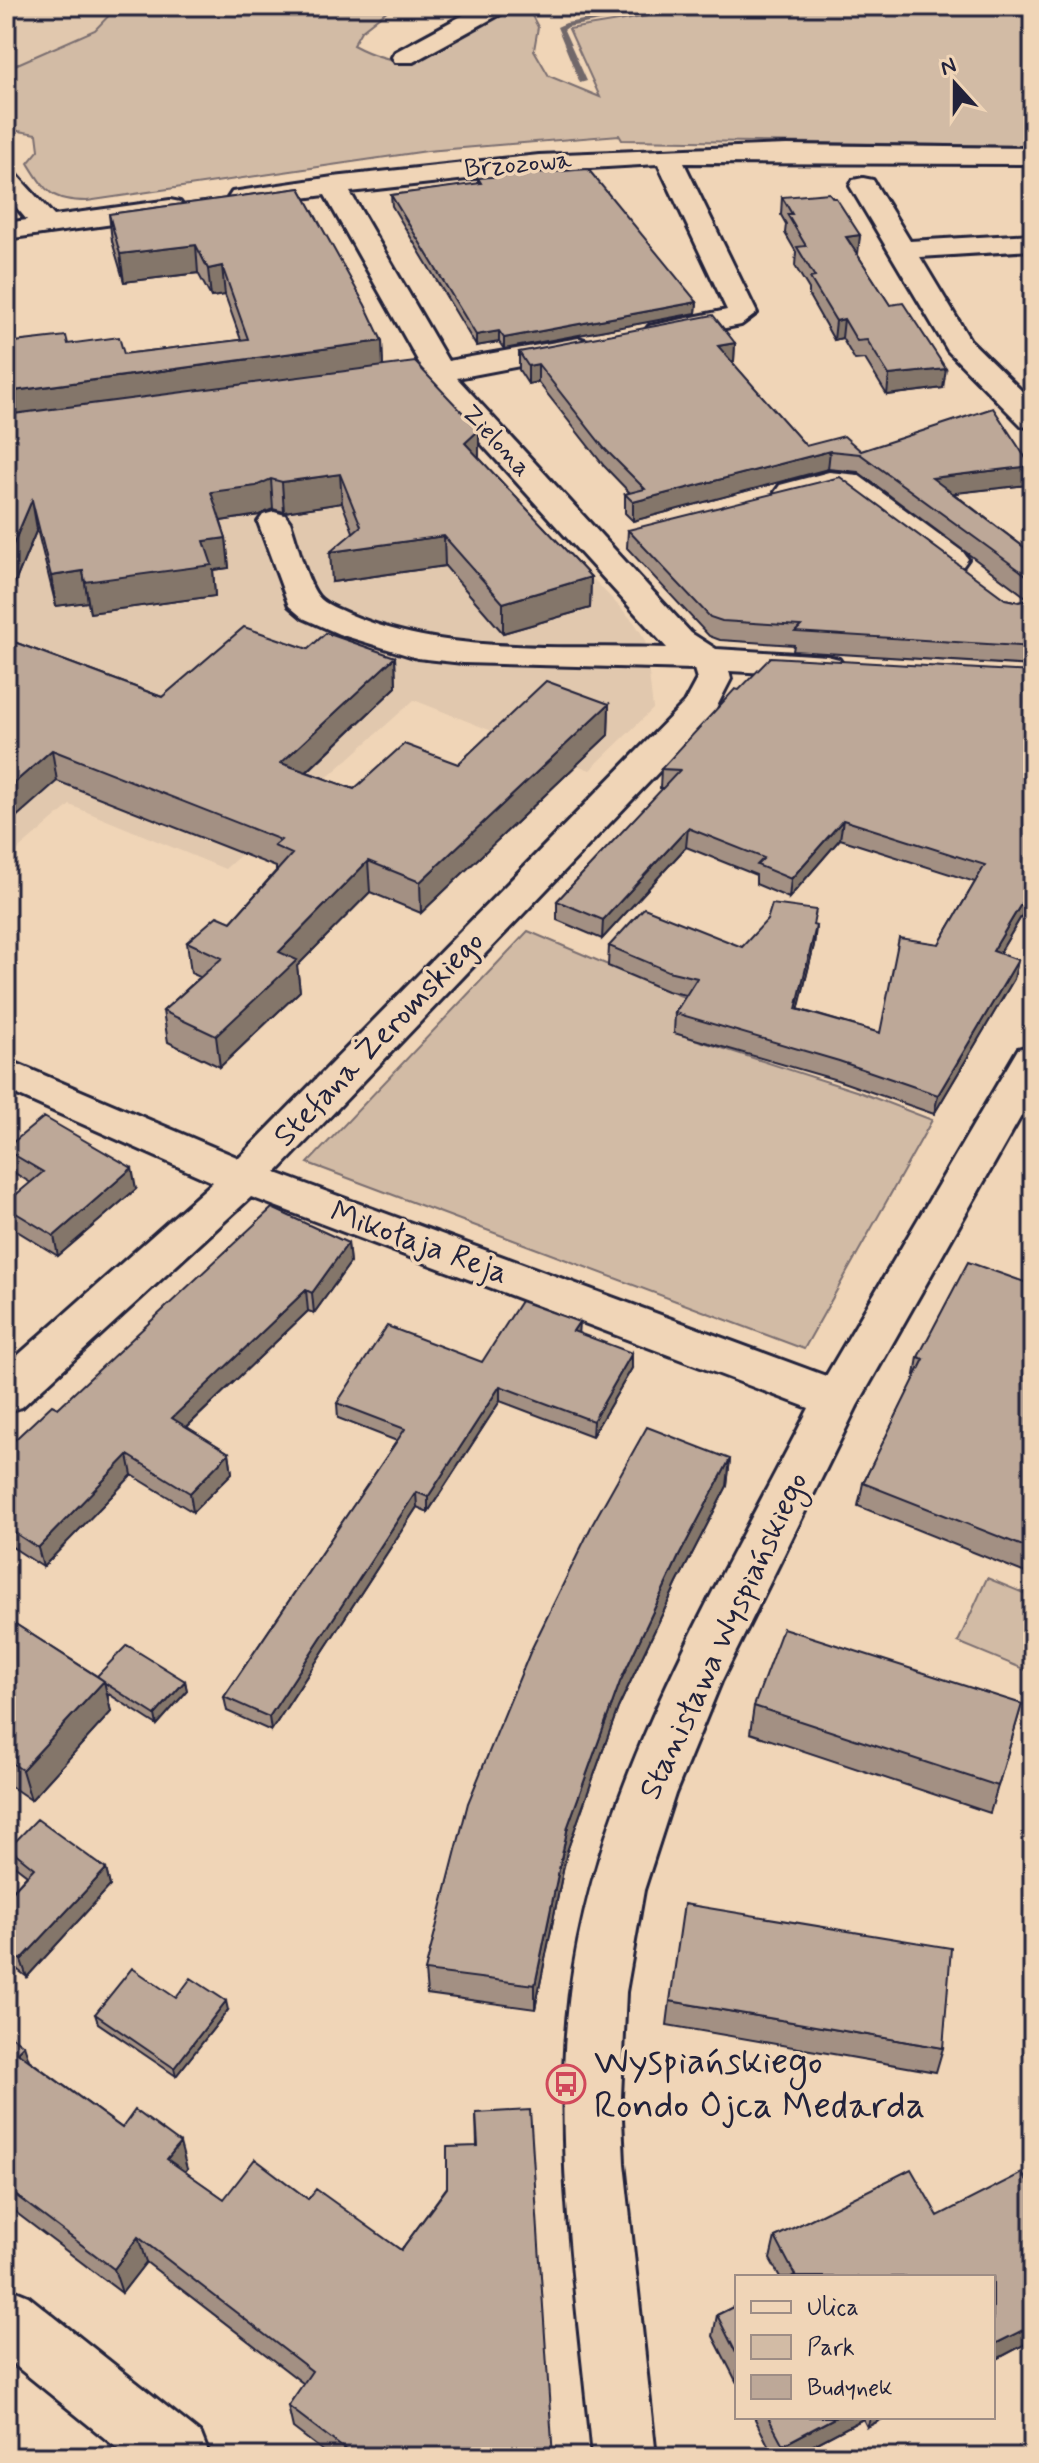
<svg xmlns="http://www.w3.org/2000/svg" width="1039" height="2463" viewBox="0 0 1039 2463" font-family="Mynerve,sans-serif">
<rect width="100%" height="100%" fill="#f0d5b7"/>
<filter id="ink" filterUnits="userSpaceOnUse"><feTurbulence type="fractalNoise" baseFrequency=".0125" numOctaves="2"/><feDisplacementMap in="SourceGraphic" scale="16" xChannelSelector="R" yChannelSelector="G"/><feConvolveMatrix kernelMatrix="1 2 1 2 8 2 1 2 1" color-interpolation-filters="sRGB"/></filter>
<g filter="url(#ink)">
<path fill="#e1c8ae" d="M6 6H118L95 30 6 69Z
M414 390 634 622 645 639 653 709 590 770 414 700 225 869 70 805 6 860V443Z"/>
<path fill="#d2bba5" stroke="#7a6e70" stroke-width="2" d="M118 6H393L361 31 353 45C447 95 451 5 531 14L538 27 534 50 549 76 600 97 569 29 709 6H1033V146L622 140 619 135 427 151 87 201C51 201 46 192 28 163L39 150 37 134 6 129V69L95 30Z
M528 931 693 1001 675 1033 859 1092 932 1120 804 1349 308 1163Z
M987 1578 1033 1597V1673L958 1642Z"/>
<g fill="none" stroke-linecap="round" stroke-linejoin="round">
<path fill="#71676b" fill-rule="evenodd" d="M663 6H680L568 27 564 30 587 81 580 83 557 27 566 23Z"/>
<defs>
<path id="minor" d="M480 6H510L506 11 413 62H395L392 57 395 52Z
M787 145 1033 148V164L684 163 757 313 741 325 659 341 649 338 644 332 649 326 727 310 658 164 539 171 350 192 448 361 579 338 589 341 594 347 589 353 457 378 691 633 716 649 827 656 839 659 844 666 839 673 827 676 729 671 731 679 712 716 276 1173 826 1376 1018 1049 1033 1045V1095L857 1406 721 1682 675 1794 644 1890 626 1992 621 2096 624 2163 656 2457H592C578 2304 551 2146 570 1993 595 1786 716 1590 809 1408L251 1197 22 1407 6 1412V1366L213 1182 6 1090V1059L239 1158 684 703 697 679 694 669 463 663 417 658 339 634 303 618 289 606 258 522 263 515 274 512 285 515 290 522C297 541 306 581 318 596 325 605 339 609 349 614 446 656 563 645 667 648L439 397 430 383 367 394 356 391 352 385 356 379 421 366 325 195 242 206 232 204 228 198 232 192 333 177 539 155Z
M6 171 15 173 54 216 170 200 180 202 184 208 180 214 170 216 6 239V223L27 220 6 195Z
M863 178 873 180 910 241 1033 234V250L920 257 970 340 1033 402V428L1022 426 948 351 850 186 853 180Z
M829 472 858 475 963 552 968 559 963 566 951 569 939 566 840 492 791 502 780 499 775 492 780 485Z
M6 2287 28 2296 201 2434 210 2457H128L6 2358Z"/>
</defs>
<use href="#minor" stroke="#22223b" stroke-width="6"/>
<use href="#minor" fill="#f0d5b7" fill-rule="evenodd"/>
</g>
<path fill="#a39083" stroke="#22223b" stroke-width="2" d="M478 178 697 302 696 313 504 349 499 342 476 346 392 206 391 195 478 184Z
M300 188 382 341 383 366 479 430V458L591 577 590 608 503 633 445 566 332 582 353 532 342 503 284 512 273 509 259 515 220 521 226 538 229 568 213 570 215 596 90 613 88 602 56 606 37 529 6 604 68 344 124 354 241 340 225 295 211 297 198 273 124 282 112 241 109 214Z
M782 197 860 235 857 254 943 388 887 395 865 359 855 360 842 338 834 340 809 296V289L795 266 796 252 785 233 786 224 781 215Z
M735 343 734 361H731L806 446 861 451 1027 485 953 493 1033 554V666L793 651 794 645 720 640 709 636 627 548 628 530 1005 599 1019 602 1030 600 858 472 828 469 633 521 625 513V494L630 493 604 466 538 382 528 384 519 370V352Z
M6 639 162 697 308 649 395 657 396 687 307 772 354 789 458 764 609 704 608 735 421 913 370 892 297 966 300 991 220 1067 168 1042 163 1011 200 977 191 973 187 942 231 922 276 871V867L57 781Z
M1033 672V901L1031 900 999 954 1018 960 1014 979 934 1114 837 1080 674 1033 675 1013 686 995 667 991 608 966 609 946 742 947 816 926 814 945 798 1009 880 1033 939 944 975 882 840 839 789 898 756 884V875L686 847 602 939 557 920V901L664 788H660L661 769Z
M6 1148 136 1189 58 1256 9 1226 6 1215V1203L31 1183 10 1170 6 1154Z
M1033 1153V1181L1025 1178 1030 1160Z
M348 1243 350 1263 314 1313 308 1311 187 1427 229 1453 232 1473 193 1512 132 1475 43 1567 6 1543V1448L58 1408Z
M1033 1285V1576L858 1506 863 1483 914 1381 918 1357Z
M578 1333 632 1368 592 1436 500 1401 428 1512 417 1507 271 1731 227 1711 224 1697 397 1441 338 1418 337 1403 482 1362Z
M730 1459 727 1486 677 1583 618 1708 567 1851 535 2009 427 1994 425 1971Z
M6 1618 97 1676 185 1681 187 1691 157 1725 107 1693 111 1712 31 1800 6 1783Z
M1022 1704 990 1813 750 1733 754 1706Z
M9 1848 106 1869 110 1886 27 1977 6 1961V1898L27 1875 14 1865Z
M176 1998 228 2010 176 2076 98 2023 95 2014Z
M670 2001 943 2048 936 2072 667 2025Z
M6 2032 29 2060 122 2128 187 2169 185 2172 224 2199H308L401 2250 477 2146 476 2113 553 2457H331L293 2428 288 2406 304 2384 146 2262 122 2293 6 2205Z
M1033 2192V2340L993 2361V2277H780L770 2259 775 2237 938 2216Z
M737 2305V2383L713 2336 717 2315Z
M754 2417H886L867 2427 863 2419 791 2457H774Z"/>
<path fill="#84766a" stroke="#22223b" stroke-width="2" d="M860 235 858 254 846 237Z
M196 245 198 273 124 282 120 254Z
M6 259 11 287 6 288Z
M222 266 225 295 211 297 208 269Z
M697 302 696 313 504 349V338Z
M844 319 842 338 834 340 836 321Z
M499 331V342L476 346V335Z
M382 341 383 370 6 422V392Z
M735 343 734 361 717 364 718 346Z
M538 364V382L528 384V366Z
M946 369 943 388 887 395 889 375Z
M479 430V460L465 443Z
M830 451 828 469 633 521V502Z
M1031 466 1027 485 929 496 932 478Z
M340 474 342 503 284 512 282 482Z
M271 479 273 509 259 515 214 522 211 492Z
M32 500 37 529 6 604V561Z
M444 536 445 566 332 582 330 552Z
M226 538 229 568 213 570 215 596 90 613 85 582 204 541Z
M83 571 88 602 56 606 51 576Z
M591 577 590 608 503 633V603Z
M395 657 396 687 284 793 281 763Z
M609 704 608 735 421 913 420 882Z
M52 750 57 781 6 826V790Z
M843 820 840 839 789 898 791 879Z
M688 828 686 847 602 939 603 920Z
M368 861 370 892 297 966 300 991 220 1067 216 1036 279 952Z
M1033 884 1031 900 989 971 993 951Z
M816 926 814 945 794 1028 796 1009Z
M1018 960 1014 979 934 1114 938 1095Z
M132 1168 136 1189 58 1256 54 1236Z
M348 1243 350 1263 314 1313 312 1293Z
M306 1290 308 1311 175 1438 172 1418Z
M579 1322 578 1337 573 1331Z
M632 1353V1368L592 1436 593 1421Z
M500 1386V1401L428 1512V1497Z
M229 1453 232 1473 193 1512 190 1493Z
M128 1455 132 1475 43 1567 38 1548Z
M730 1459 727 1486 677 1583 618 1708 567 1851 535 2009V1985L568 1826 620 1682 679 1556Z
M416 1492 417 1507 271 1731 269 1717Z
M104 1681 111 1712 31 1800 22 1770Z
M185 1681 187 1691 157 1725 155 1715Z
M106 1869 110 1886 27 1977 21 1960Z
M226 2001 228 2010 176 2076 174 2068Z
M24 2045 33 2072 17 2052Z
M180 2143 187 2169 174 2185 167 2159Z
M138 2237 146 2262 122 2293 114 2269Z
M1033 2325V2340L993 2361V2345Z
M836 2417H863V2419L791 2457H779L783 2445Z
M871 2417H886L867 2427Z"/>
<path fill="#bda898" stroke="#22223b" stroke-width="2" d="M588 169 697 302 504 338 499 331 476 335 391 195 481 183 478 178Z
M300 188 365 305 382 341 6 392V343L66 336 68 344 119 337 124 354 248 339 222 266 208 269 196 245 120 254 109 214Z
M829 193 833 198H836L860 235 846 237 890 305 903 303 946 369 889 375 867 340 857 341 844 319 836 321 810 278 815 277 797 247 806 246 787 214H792L782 197Z
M713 315 735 343 718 346 806 446 844 436 861 451 993 408 1031 466 932 478 1033 554V580L860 454 830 451 633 502 625 494 645 489 604 448 538 364 528 366 519 352Z
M415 362 479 430 465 443 591 577 503 603 444 536 330 552 361 526 340 474 282 482 271 479 256 486 211 492 226 538 204 541 212 565 85 582 83 571 51 576 32 500 6 561V415Z
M840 477 1005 599 1019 602 1032 599 1033 598V647L795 632 801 626 722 621 710 617 628 530Z
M244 627 308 649 326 633 395 657 281 763 354 789 404 744 458 764 546 681 609 704 420 882 368 861 279 952 297 960 216 1036 163 1011 222 958 187 942 217 916 231 922 292 854 274 846 281 840 52 750 6 790V639L162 697Z
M771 657 1033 672V884L993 951 1018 960 938 1095 839 1061 675 1013 697 978 668 971 609 946 644 908 742 947 767 920 772 904 816 910 813 925 816 926 796 1009 880 1033 899 938 939 944 985 865 843 820 791 879 757 865 764 858 688 828 603 920 557 901 680 770 661 769 735 689 739 690Z
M44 1117 132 1168 54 1236 6 1207V1203L43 1172 6 1150V1148Z
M272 1208 348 1243 312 1293 306 1290 172 1418 229 1453 190 1493 128 1455 38 1548 6 1527V1448L52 1405 58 1408Z
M968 1262 1033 1285V1550L863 1483 924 1359 918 1357Z
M521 1301 579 1322 573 1331 632 1353 593 1421 500 1386 428 1497 416 1492 269 1717 224 1697 405 1429 337 1403 387 1326 482 1362Z
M647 1427 730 1459 679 1556 620 1682 568 1826 535 1985 425 1971 468 1803 531 1650 592 1525Z
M6 1618 104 1681 22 1770 6 1759Z
M783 1628 1022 1704 998 1786 754 1706Z
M127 1645 185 1681 155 1715 105 1683 104 1681 97 1676Z
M37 1819 106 1869 21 1960 6 1949V1898L34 1868 9 1848Z
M684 1904 951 1948 943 2048 670 2001Z
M132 1968 176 1998 191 1978 226 2001 174 2068 95 2014Z
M6 2032 24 2045 17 2052 122 2128 135 2110 180 2143 167 2159 224 2199 255 2159 308 2199 316 2189 401 2250 447 2188V2147L478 2146 476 2113 530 2110 553 2457H355L288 2406 312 2371 138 2237 114 2269 6 2188Z
M911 2169 938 2216 1022 2173 1033 2192V2325L993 2345V2277H791L795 2275 775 2237Z
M737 2305V2355L717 2315Z
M768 2417H836L783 2445Z"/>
</g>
<defs>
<symbol id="bus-ring" viewBox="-11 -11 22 22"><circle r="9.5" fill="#f0d5b7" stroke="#d1495b" stroke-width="1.5"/><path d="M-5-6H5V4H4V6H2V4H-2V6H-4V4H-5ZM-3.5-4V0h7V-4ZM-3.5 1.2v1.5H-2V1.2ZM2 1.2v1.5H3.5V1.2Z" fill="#d1495b"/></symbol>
</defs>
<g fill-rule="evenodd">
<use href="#bus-ring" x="544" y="2062" width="44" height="44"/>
</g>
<g text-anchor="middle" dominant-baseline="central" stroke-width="7" stroke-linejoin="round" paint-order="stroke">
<g font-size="26" fill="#22223b" stroke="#f0d5b7">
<text transform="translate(518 165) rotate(-5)">Brzozowa</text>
<text transform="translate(496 441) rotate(47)">Zielona</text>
</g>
<g font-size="32" fill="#22223b" stroke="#f0d5b7">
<text transform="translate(379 1039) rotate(-46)">Stefana Żeromskiego</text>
<text transform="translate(419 1243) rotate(20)">Mikołaja Reja</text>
<text transform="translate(724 1636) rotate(-65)">Stanisława Wyspiańskiego</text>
</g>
<g font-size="38" fill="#22223b" stroke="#f0d5b7" text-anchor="start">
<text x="594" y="2062">Wyspiańskiego<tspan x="594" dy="44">Rondo Ojca Medarda</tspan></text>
</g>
</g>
<rect width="1039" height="2463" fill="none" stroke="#f0d5b7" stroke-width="32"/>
<rect x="16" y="16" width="1007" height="2431" fill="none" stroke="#22223b" stroke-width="3" filter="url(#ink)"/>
<rect x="735" y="2275" width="260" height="144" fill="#f0d5b7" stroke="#9e8d85" stroke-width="2"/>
<rect x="751" y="2301" width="40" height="12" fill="#f0d5b7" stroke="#9e8d85" stroke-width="2"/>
<text x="807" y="2315" font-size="24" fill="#22223b">Ulica</text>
<rect x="751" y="2335" width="40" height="24" fill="#d2bba5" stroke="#9e8d85" stroke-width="2"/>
<text x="807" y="2355" font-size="24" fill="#22223b">Park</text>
<rect x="751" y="2375" width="40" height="24" fill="#bda898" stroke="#9e8d85" stroke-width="2"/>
<text x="807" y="2395" font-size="24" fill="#22223b">Budynek</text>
<g transform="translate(955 84) rotate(339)" stroke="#f0d5b7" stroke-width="6" paint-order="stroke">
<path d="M0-6L14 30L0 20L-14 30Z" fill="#22223b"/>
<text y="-12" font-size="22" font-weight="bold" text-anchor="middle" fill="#22223b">N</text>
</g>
</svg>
